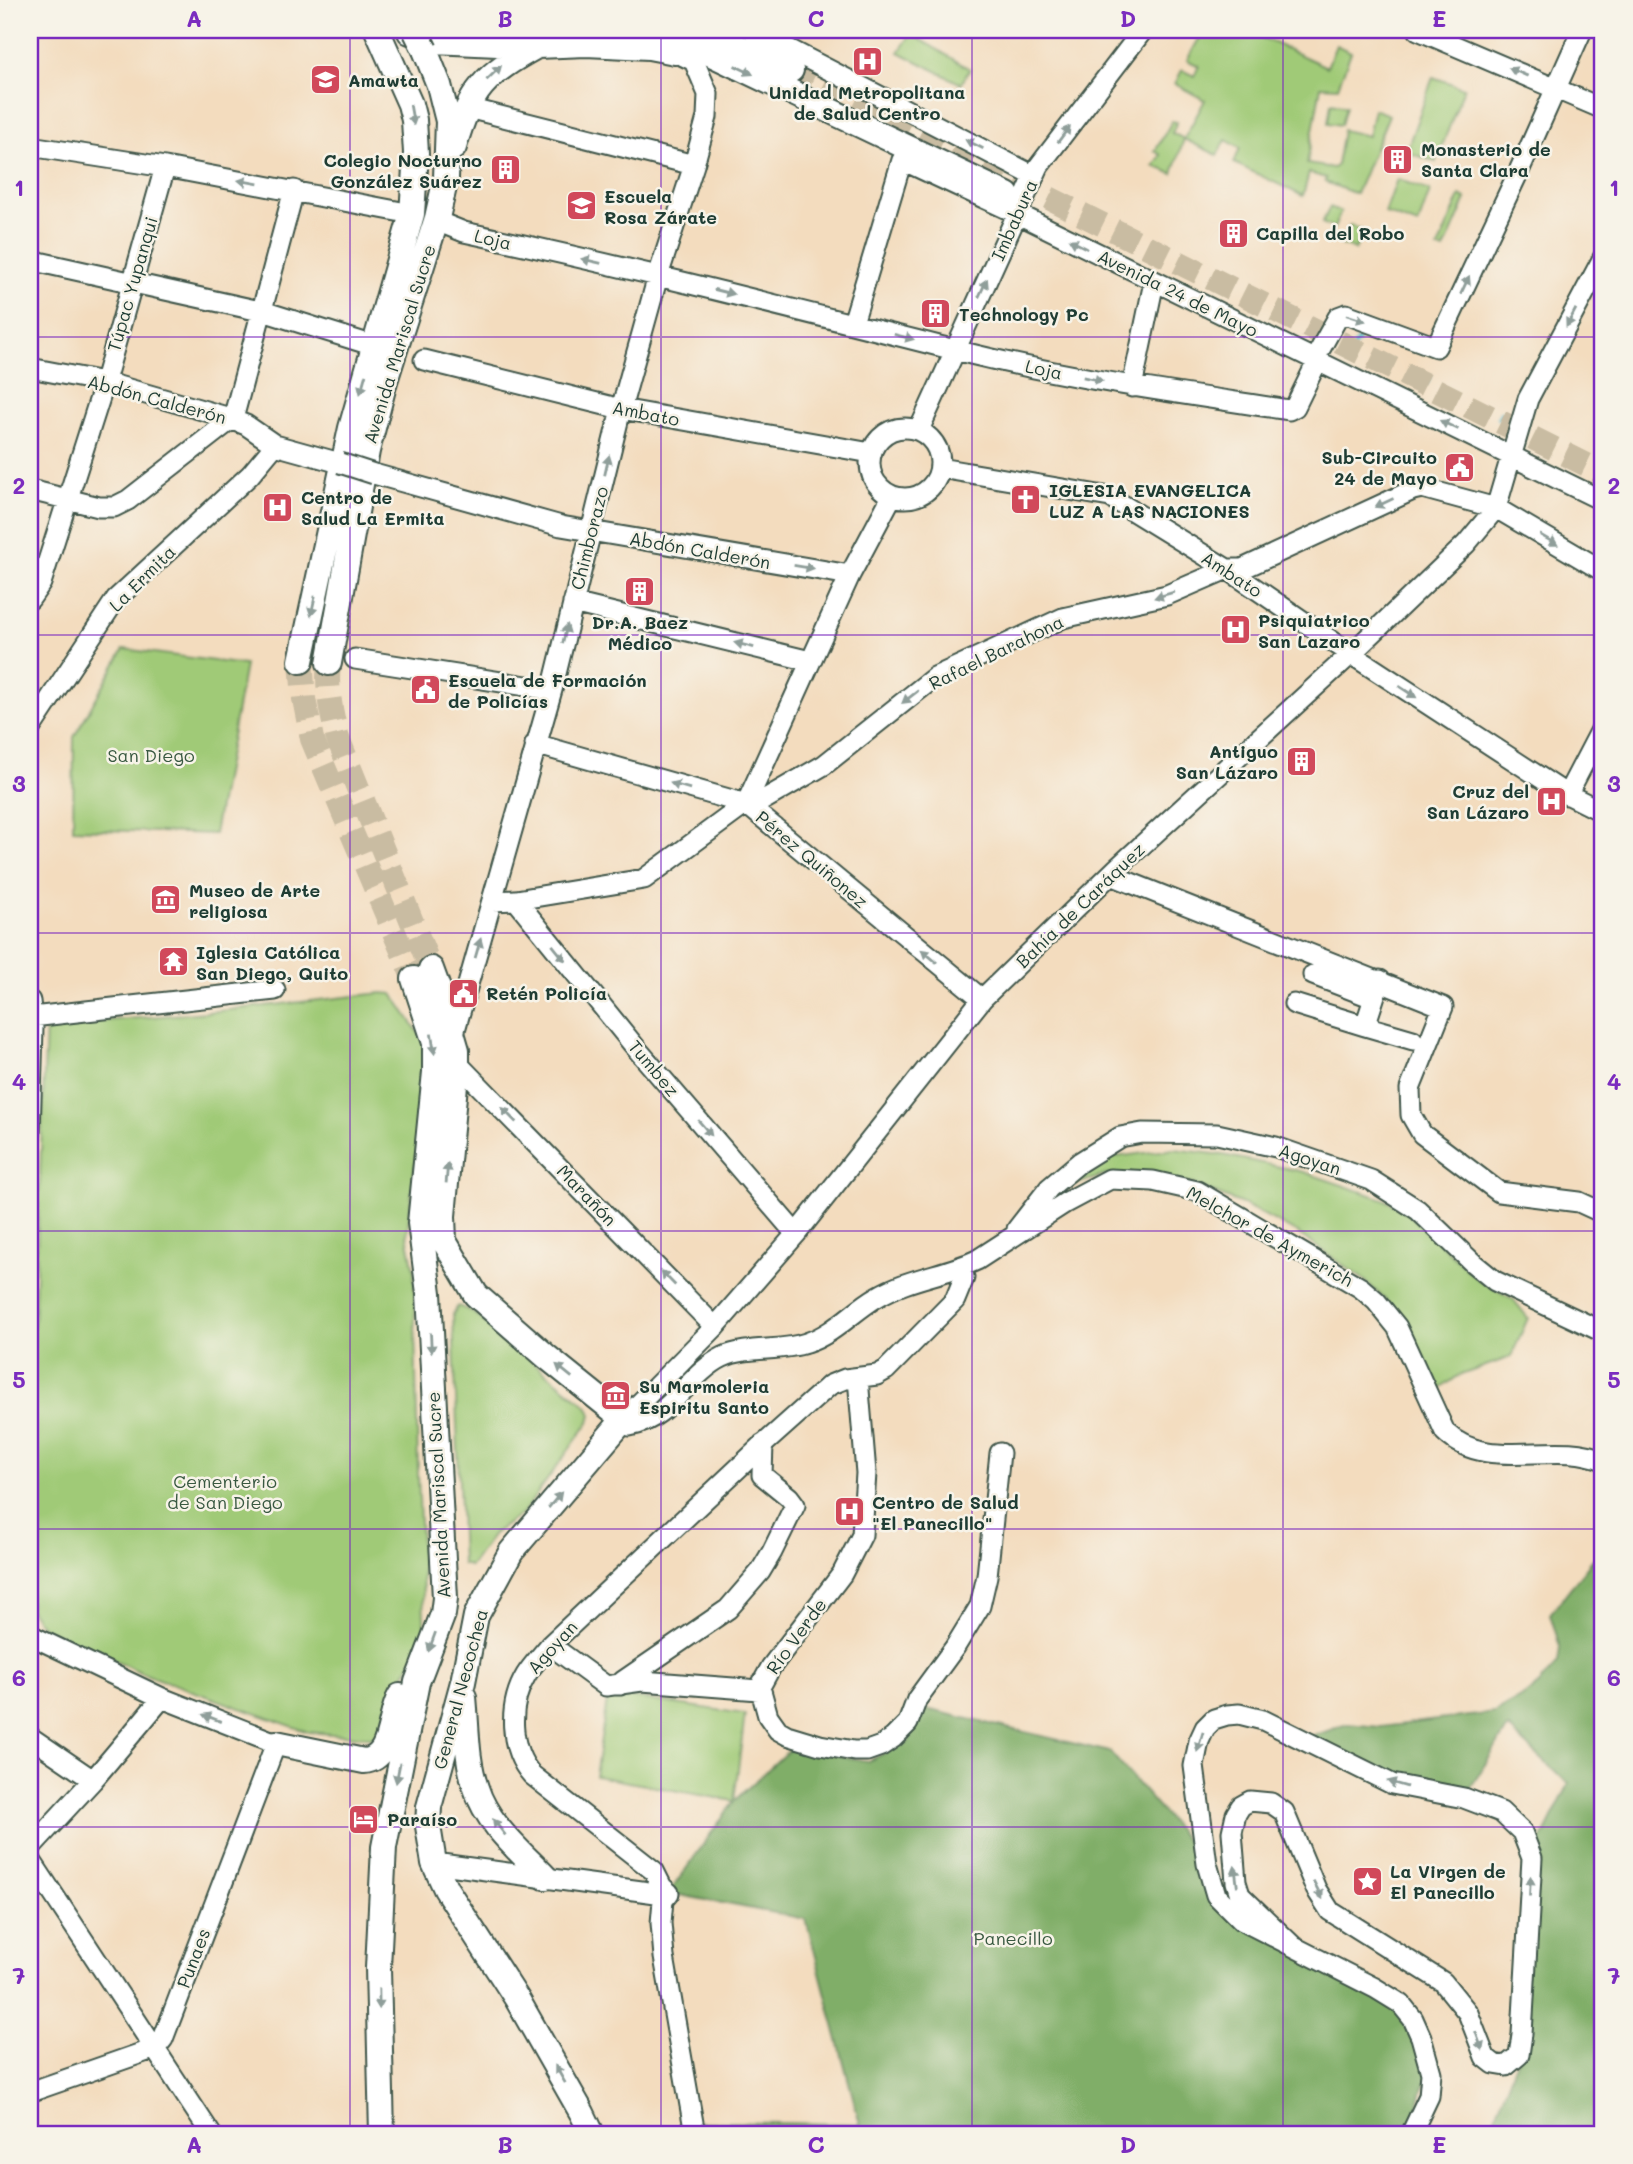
<svg xmlns="http://www.w3.org/2000/svg" width="1633" height="2164" viewBox="0 0 1633 2164" font-family="Mali,sans-serif">
<rect width="100%" height="100%" fill="#f7f3e8"/>
<filter id="ink" filterUnits="userSpaceOnUse"><feTurbulence type="fractalNoise" baseFrequency=".0143" numOctaves="2"/><feDisplacementMap in="SourceGraphic" scale="14" xChannelSelector="R" yChannelSelector="G"/><feConvolveMatrix kernelMatrix="1 2 1 2 8 2 1 2 1" color-interpolation-filters="sRGB"/></filter>
<filter id="wash" filterUnits="userSpaceOnUse"><feTurbulence type="fractalNoise" baseFrequency=".00686" numOctaves="4" result="noise"/><feDisplacementMap in="SourceGraphic" scale="28" xChannelSelector="R" yChannelSelector="G"/><feGaussianBlur stdDeviation="1.57" result="paint"/><feColorMatrix in="noise" values="0 0 0 0 0 0 0 0 0 0 0 0 0 0 0 0 0 1.4 0 .05"/><feComposite in="paint" operator="in"/></filter>
<g filter="url(#wash)">
<rect width="100%" height="100%" fill="#f3dcbe"/>
<path fill="#a0ca77" stroke="#608456" stroke-width="2" d="M1204 30H1245L1327 67 1336 45 1351 52 1338 87 1321 86 1307 164 1333 168 1337 165 1343 130 1368 136 1374 109 1389 115 1356 194 1325 182 1326 178 1309 173 1303 196 1234 163 1240 148 1226 140 1217 155 1184 139 1173 174 1154 166 1161 155 1155 151 1172 121 1177 122 1172 133 1184 139 1205 100 1175 84 1182 70 1194 76 1199 66 1187 60Z
M911 34 970 69 961 84 899 52Z
M1433 77 1464 88 1436 162 1406 152Z
M1331 103 1346 106 1341 125 1328 123Z
M1397 179 1430 191 1418 225 1385 213Z
M1460 196 1466 199 1444 250 1438 248Z
M1330 207 1341 212 1334 228 1322 223Z
M1350 225 1363 231 1355 250 1342 245Z
M124 649 245 665 214 834 73 829 74 737Z
M382 993 393 994 424 1041 425 1076 407 1235 414 1271 418 1474 425 1641 394 1692 378 1738 308 1732 145 1674 42 1627 30 1610V1424L46 1026 219 1011Z
M1174 1149 1223 1155 1304 1172 1383 1199 1409 1214 1477 1279 1513 1299 1528 1318 1511 1357 1458 1376 1440 1389 1417 1345 1393 1307 1363 1279 1296 1232 1245 1205 1192 1184 1106 1175 1069 1186 1108 1158Z
M458 1306 471 1311 587 1406 591 1414 589 1422 523 1513 494 1533 470 1566 462 1564 453 1314Z
M608 1694 745 1714 734 1801 595 1776Z"/>
<path fill="#80ae68" stroke="#50764e" stroke-width="2" d="M1593 1559 1603 1567V2134H1488L1519 2055 1532 1858 1569 1784 1508 1728 1464 1798 1392 1784 1302 1740 1347 1724 1381 1727 1494 1713 1532 1691 1558 1663 1560 1647 1550 1614Z
M922 1708 1110 1752 1207 1864 1216 1895 1401 2004 1430 2064 1411 2134H696L695 2122 860 2124 806 1919 669 1893 734 1801 792 1747 868 1761 908 1742Z"/>
<g fill="none" stroke-linecap="round" stroke-linejoin="round">
<path stroke="#46b3c2" stroke-width="4.5" d="M1353 347 1358 341
M1426 383 1430 377
M1498 418 1501 413"/>
</g>
</g>
<g filter="url(#ink)">
<g fill="none" stroke-linecap="round" stroke-linejoin="round">
<path stroke="#c9bca2" stroke-width="24" stroke-dasharray="24 12" stroke-linecap="butt" d="M791 70 1603 473
M301 661 304 699 312 739 414 979
M329 663C326 688 331 711 337 736L431 969"/>
<defs>
<path id="minor" d="M752 30 1034 176
M1418 30 1603 109
M468 108 694 165
M30 146 165 167 412 214
M437 218 444 224 464 232C629 267 792 309 955 350 1064 378 1177 393 1289 410L1295 407 1315 366 1318 353 1338 317 1346 314 1436 347 1519 171 1582 30
M1603 258 1528 399 1496 508 1466 544 1351 654 1116 869 982 999 796 1234 715 1327 624 1419 630 1426C670 1419 688 1374 723 1357 748 1346 780 1352 806 1343 834 1334 853 1311 877 1297 908 1278 945 1275 977 1260L1065 1203 1110 1179 1153 1181 1197 1191 1361 1288 1376 1301 1397 1327 1445 1432C1487 1473 1554 1439 1603 1460
M30 260 269 313 368 344
M853 323 902 160 1018 214 1603 501
M424 360 621 409 871 453
M30 368 104 382 223 416 246 425 275 445 340 463
M1132 387 1154 282
M870 463a35 35 0 1 1 70 0a35 35 0 1 1-70 0Z
M919 430 1039 166 1143 30
M940 468 1110 497 1227 569 1351 654 1561 791 1603 812
M374 474 561 526 850 575
M30 490 99 507H114L128 500 232 419 234 415 294 190
M30 599 41 583 103 388 165 167
M573 603 810 661
M355 659 552 690
M30 729 116 599 250 475 275 445
M535 744 746 804 982 999
M1567 795 1603 726
M746 804 850 575 892 496
M1111 875 1443 1007 1410 1089 1411 1115 1422 1134 1499 1192 1579 1202 1603 1213
M516 900 636 1048 796 1234
M492 901 516 900 644 879 746 804 760 802 824 765 935 677 1063 618 1167 595 1227 569H1242L1413 490 1422 488 1496 508 1603 571
M1313 975 1373 998
M30 1001 33 1028 30 1134
M1294 1004 1365 1026 1380 980
M32 1017 275 990
M1365 1026 1413 1040
M453 1037 552 690 621 409 658 276 694 165 707 117 708 94 694 61 675 52
M457 1063 715 1327
M1017 1229 1049 1188 1080 1162 1120 1137 1142 1133 1217 1134 1276 1147 1371 1180 1418 1210 1473 1263 1495 1281 1603 1332
M858 1378 866 1473 862 1535 842 1574 771 1667 760 1687 768 1716 778 1730 787 1735 820 1745 854 1751H867L881 1746 893 1738 908 1723 917 1699 955 1647 980 1606 987 1576 1000 1453
M30 1635 162 1698 276 1743 163 2039 156 2048 30 2092
M550 1645 606 1686 642 1681 759 1690
M620 1685 623 1681 728 1609 760 1572 772 1552 795 1505 789 1497 762 1475 763 1444
M30 1737 93 1780
M30 1848 93 1780 162 1698
M30 1859 211 2134
M434 1863 656 1893H669
M669 1893 662 1887 654 1871 532 1775C509 1749 508 1705 526 1675 532 1665 542 1655 550 1645L765 1443 830 1385 845 1379 877 1375 886 1370 955 1300 964 1278 962 1267
M669 1893 663 1900 661 1923 664 1957 695 2134
M1293 1946 1240 1895 1236 1882 1232 1832 1236 1814 1241 1806 1250 1801 1271 1803 1284 1812 1316 1889 1330 1911 1443 1982 1468 2013 1485 2057 1494 2064 1506 2066 1519 2055 1522 2034 1532 1858 1522 1832 1501 1812 1464 1798 1392 1784 1263 1720 1239 1714 1227 1715 1214 1719 1205 1728 1199 1741 1194 1766 1207 1864 1216 1895 1241 1920 1375 1988 1401 2004 1413 2019 1421 2037 1431 2073 1429 2096 1411 2134"/>
<path id="major" d="M661 30 1007 195
M700 30 791 70
M410 32 434 41 537 46 586 44 649 47 675 52 696 49
M454 147C470 89 486 74 537 46
M301 661 351 428 412 214 416 153 414 120 410 104 377 30
M329 663 367 451 385 381 437 218 446 178 448 121 439 85 425 50
M431 969 443 1002 457 1050V1063L443 1216 444 1241 476 1295 547 1357 624 1419 511 1552 476 1616 463 1682 429 1807 428 1826 434 1863 446 1889 517 1999 582 2113 592 2134
M464 1697C467 1727 466 1760 476 1788 487 1824 520 1851 545 1877
M276 1743 364 1761C393 1759 388 1716 400 1696
M382 2134 378 1968 384 1847 417 1682 443 1614 445 1598 429 1293 420 1223 435 1072V1043L414 979"/>
</defs>
<use href="#minor" stroke="#3f5549" stroke-width="23"/>
<use href="#major" stroke="#3f5549" stroke-width="28"/>
<use href="#minor" stroke="#fff" stroke-width="19"/>
<use href="#major" stroke="#fff" stroke-width="24"/>
<defs>
<path id="minor-bridge" d="M340 463 374 474"/>
<path id="major-bridge" d="M415 30 425 50"/>
</defs>
<use href="#minor-bridge" stroke="#3f5549" stroke-width="23" stroke-linecap="butt"/>
<use href="#major-bridge" stroke="#3f5549" stroke-width="28" stroke-linecap="butt"/>
<use href="#minor-bridge" stroke="#fff" stroke-width="19"/>
<use href="#major-bridge" stroke="#fff" stroke-width="24"/>
</g>
<defs><path id="oneway-solid" d="M-6-.8H1V-3.2L6.5 0L1 3.2V.8H-6Z" transform="scale(1.75)"/></defs>
<g fill="#8f9e9a">
<use href="#oneway-solid" transform="translate(744 70) rotate(26)"/>
<use href="#oneway-solid" transform="translate(1518 72) rotate(-157)"/>
<use href="#oneway-solid" transform="translate(494 73) rotate(-44)"/>
<use href="#oneway-solid" transform="translate(412 115) rotate(80)"/>
<use href="#oneway-solid" transform="translate(1064 134) rotate(-53)"/>
<use href="#oneway-solid" transform="translate(974 144) rotate(-153)"/>
<use href="#oneway-solid" transform="translate(248 182) rotate(-170)"/>
<use href="#oneway-solid" transform="translate(1078 244) rotate(-153)"/>
<use href="#oneway-solid" transform="translate(591 261) rotate(-167)"/>
<use href="#oneway-solid" transform="translate(1465 285) rotate(-65)"/>
<use href="#oneway-solid" transform="translate(983 288) rotate(-65)"/>
<use href="#oneway-solid" transform="translate(724 292) rotate(14)"/>
<use href="#oneway-solid" transform="translate(1356 318) rotate(18)"/>
<use href="#oneway-solid" transform="translate(1571 318) rotate(118)"/>
<use href="#oneway-solid" transform="translate(904 337) rotate(14)"/>
<use href="#oneway-solid" transform="translate(1093 379) rotate(12)"/>
<use href="#oneway-solid" transform="translate(363 384) rotate(106)"/>
<use href="#oneway-solid" transform="translate(1449 425) rotate(-154)"/>
<use href="#oneway-solid" transform="translate(607 465) rotate(-77)"/>
<use href="#oneway-solid" transform="translate(1384 503) rotate(155)"/>
<use href="#oneway-solid" transform="translate(1549 540) rotate(30)"/>
<use href="#oneway-solid" transform="translate(804 567) rotate(9)"/>
<use href="#oneway-solid" transform="translate(1164 595) rotate(164)"/>
<use href="#oneway-solid" transform="translate(313 606) rotate(102)"/>
<use href="#oneway-solid" transform="translate(565 634) rotate(-76)"/>
<use href="#oneway-solid" transform="translate(744 645) rotate(-166)"/>
<use href="#oneway-solid" transform="translate(1408 692) rotate(33)"/>
<use href="#oneway-solid" transform="translate(910 697) rotate(142)"/>
<use href="#oneway-solid" transform="translate(680 786) rotate(-164)"/>
<use href="#oneway-solid" transform="translate(478 948) rotate(-74)"/>
<use href="#oneway-solid" transform="translate(559 953) rotate(51)"/>
<use href="#oneway-solid" transform="translate(929 956) rotate(-140)"/>
<use href="#oneway-solid" transform="translate(433 1044) rotate(81)"/>
<use href="#oneway-solid" transform="translate(509 1115) rotate(-134)"/>
<use href="#oneway-solid" transform="translate(705 1128) rotate(49)"/>
<use href="#oneway-solid" transform="translate(447 1173) rotate(-85)"/>
<use href="#oneway-solid" transform="translate(668 1278) rotate(-134)"/>
<use href="#oneway-solid" transform="translate(431 1343) rotate(87)"/>
<use href="#oneway-solid" transform="translate(564 1371) rotate(-141)"/>
<use href="#oneway-solid" transform="translate(555 1500) rotate(-50)"/>
<use href="#oneway-solid" transform="translate(432 1642) rotate(110)"/>
<use href="#oneway-solid" transform="translate(212 1718) rotate(-159)"/>
<use href="#oneway-solid" transform="translate(1200 1742) rotate(107)"/>
<use href="#oneway-solid" transform="translate(398 1773) rotate(101)"/>
<use href="#oneway-solid" transform="translate(1397 1784) rotate(-164)"/>
<use href="#oneway-solid" transform="translate(499 1827) rotate(-128)"/>
<use href="#oneway-solid" transform="translate(1236 1876) rotate(-97)"/>
<use href="#oneway-solid" transform="translate(1530 1886) rotate(-87)"/>
<use href="#oneway-solid" transform="translate(1318 1890) rotate(63)"/>
<use href="#oneway-solid" transform="translate(379 1999) rotate(89)"/>
<use href="#oneway-solid" transform="translate(1479 2041) rotate(70)"/>
<use href="#oneway-solid" transform="translate(560 2074) rotate(-120)"/>
</g>
</g>
<path fill="none" stroke="#7b2cbf" stroke-width="2" stroke-opacity="0.55" d="M350 30V2134M661 30V2134M972 30V2134M1283 30V2134M30 337H1603M30 635H1603M30 933H1603M30 1231H1603M30 1529H1603M30 1827H1603"/>
<defs>
<symbol id="hospital-square" viewBox="-11 -11 22 22"><rect x="-9" y="-9" width="18" height="18" rx="4" fill="#d1495b" stroke="#f7f3e8"/><path d="M-5-5h3v3.5h4V-5h3V5h-3V1.5h-4V5h-3Z" fill="#fff"/></symbol>
<symbol id="school-square" viewBox="-11 -11 22 22"><rect x="-9" y="-9" width="18" height="18" rx="4" fill="#d1495b" stroke="#f7f3e8"/><path d="M0-5L7-2L0 1L-7-2ZM-4 1L0 2.5L4 1V4Q0 6-4 4Z" fill="#fff"/></symbol>
<symbol id="building-square" viewBox="-11 -11 22 22"><rect x="-9" y="-9" width="18" height="18" rx="4" fill="#d1495b" stroke="#f7f3e8"/><path d="M-4-6H4V6H1V3H-1V6H-4ZM-2.5-4.3h1.7v1.8h-1.7ZM.8-4.3h1.7v1.8H.8ZM-2.5-1h1.7V.8h-1.7ZM.8-1h1.7V.8H.8Z" fill="#fff"/></symbol>
<symbol id="civic-square" viewBox="-11 -11 22 22"><rect x="-9" y="-9" width="18" height="18" rx="4" fill="#d1495b" stroke="#f7f3e8"/><path d="M-.6-6.5H3V-4.5H.6V-3L4-1V1h2V6H-6V1h2V-1L-.6-3ZM-1.2 2.5V6h2.4V2.5Z" fill="#fff"/></symbol>
<symbol id="church-square" viewBox="-11 -11 22 22"><rect x="-9" y="-9" width="18" height="18" rx="4" fill="#d1495b" stroke="#f7f3e8"/><path d="M-1.2-6h2.4v3.5h3.3v2.4h-3.3V6h-2.4V-.1h-3.3v-2.4h3.3Z" fill="#fff"/></symbol>
<symbol id="museum-square" viewBox="-11 -11 22 22"><rect x="-9" y="-9" width="18" height="18" rx="4" fill="#d1495b" stroke="#f7f3e8"/><path d="M0-6L6-3V-2H-6V-3ZM-5-1h2V3h-2ZM-1-1h2V3h-2ZM3-1h2V3H3ZM-6 4H6V6H-6Z" fill="#fff"/></symbol>
<symbol id="temple-square" viewBox="-11 -11 22 22"><rect x="-9" y="-9" width="18" height="18" rx="4" fill="#d1495b" stroke="#f7f3e8"/><path d="M0-6L5-2H3V0L6.5 2.5H4V6H1.5V3h-3V6H-4V2.5H-6.5L-3 0V-2H-5Z" fill="#fff"/></symbol>
<symbol id="hotel-square" viewBox="-11 -11 22 22"><rect x="-9" y="-9" width="18" height="18" rx="4" fill="#d1495b" stroke="#f7f3e8"/><path d="M-6-4.5h1.5V1H6V5H4.5V3h-9V5H-6ZM-4 0a1.8 1.8 0 1 1 3.6 0ZM.5 0V-2.5h3Q6-2.5 6 0Z" fill="#fff"/></symbol>
<symbol id="sight-square" viewBox="-11 -11 22 22"><rect x="-9" y="-9" width="18" height="18" rx="4" fill="#d1495b" stroke="#f7f3e8"/><path d="M0-6L1.8-2.2L6-1.7L2.9 1.2L3.7 5.4L0 3.3L-3.7 5.4L-2.9 1.2L-6-1.7L-1.8-2.2Z" fill="#fff"/></symbol>
</defs>
<g fill-rule="evenodd">
<use href="#hospital-square" x="850" y="44" width="35" height="35"/>
<use href="#school-square" x="308" y="62" width="35" height="35"/>
<use href="#building-square" x="1380" y="142" width="35" height="35"/>
<use href="#building-square" x="488" y="152" width="35" height="35"/>
<use href="#school-square" x="564" y="188" width="35" height="35"/>
<use href="#building-square" x="1216" y="216" width="35" height="35"/>
<use href="#building-square" x="918" y="296" width="35" height="35"/>
<use href="#civic-square" x="1442" y="450" width="35" height="35"/>
<use href="#church-square" x="1008" y="482" width="35" height="35"/>
<use href="#hospital-square" x="260" y="490" width="35" height="35"/>
<use href="#building-square" x="622" y="574" width="35" height="35"/>
<use href="#hospital-square" x="1218" y="612" width="35" height="35"/>
<use href="#civic-square" x="408" y="672" width="35" height="35"/>
<use href="#building-square" x="1284" y="744" width="35" height="35"/>
<use href="#hospital-square" x="1534" y="784" width="35" height="35"/>
<use href="#museum-square" x="148" y="882" width="35" height="35"/>
<use href="#temple-square" x="156" y="944" width="35" height="35"/>
<use href="#civic-square" x="446" y="976" width="35" height="35"/>
<use href="#museum-square" x="598" y="1378" width="35" height="35"/>
<use href="#hospital-square" x="832" y="1494" width="35" height="35"/>
<use href="#hotel-square" x="346" y="1802" width="35" height="35"/>
<use href="#sight-square" x="1350" y="1864" width="35" height="35"/>
</g>
<g text-anchor="middle" dominant-baseline="central" stroke-width="5" stroke-linejoin="round" paint-order="stroke">
<g font-size="18" font-weight="bold" fill="#1f3d34" stroke="#f7f3e8" text-anchor="start">
<text x="348" y="80">Amawta</text>
<text x="867" y="92" text-anchor="middle">Unidad Metropolitana<tspan x="867" dy="21">de Salud Centro</tspan></text>
<text x="1421" y="149">Monasterio de<tspan x="1421" dy="21">Santa Clara</tspan></text>
<text x="482" y="160" text-anchor="end">Colegio Nocturno<tspan x="482" dy="21">González Suárez</tspan></text>
<text x="604" y="196">Escuela<tspan x="604" dy="21">Rosa Zárate</tspan></text>
<text x="1256" y="233">Capilla del Robo</text>
<text x="959" y="314">Technology Pc</text>
<text x="1437" y="457" text-anchor="end">Sub-Circuito<tspan x="1437" dy="21">24 de Mayo</tspan></text>
<text x="1049" y="490">IGLESIA EVANGELICA<tspan x="1049" dy="21">LUZ A LAS NACIONES</tspan></text>
<text x="301" y="497">Centro de<tspan x="301" dy="21">Salud La Ermita</tspan></text>
<text x="1258" y="620">Psiquiatrico<tspan x="1258" dy="21">San Lazaro</tspan></text>
<text x="640" y="622" text-anchor="middle">Dr.A. Baez<tspan x="640" dy="21">Médico</tspan></text>
<text x="448" y="680">Escuela de Formación<tspan x="448" dy="21">de Policías</tspan></text>
<text x="1278" y="751" text-anchor="end">Antiguo<tspan x="1278" dy="21">San Lázaro</tspan></text>
<text x="1529" y="791" text-anchor="end">Cruz del<tspan x="1529" dy="21">San Lázaro</tspan></text>
<text x="189" y="890">Museo de Arte<tspan x="189" dy="21">religiosa</tspan></text>
<text x="196" y="952">Iglesia Católica<tspan x="196" dy="21">San Diego, Quito</tspan></text>
<text x="486" y="993">Retén Policía</text>
<text x="639" y="1386">Su Marmoleria<tspan x="639" dy="21">Espiritu Santo</tspan></text>
<text x="872" y="1502">Centro de Salud<tspan x="872" dy="21">"El Panecillo"</tspan></text>
<text x="387" y="1819">Paraíso</text>
<text x="1390" y="1871">La Virgen de<tspan x="1390" dy="21">El Panecillo</tspan></text>
</g>
<g font-size="18" fill="#1f3d34" stroke="#f7f3e8">
<text transform="translate(1014 220) rotate(-66)">Imbabura</text>
<text transform="translate(493 239) rotate(13)">Loja</text>
<text transform="translate(132 284) rotate(-74)">Túpac Yupanqui</text>
<text transform="translate(1178 293) rotate(26)">Avenida 24 de Mayo</text>
<text transform="translate(399 344) rotate(-73)">Avenida Mariscal Sucre</text>
<text transform="translate(1044 369) rotate(12)">Loja</text>
<text transform="translate(157 399) rotate(15)">Abdón Calderón</text>
<text transform="translate(646 413) rotate(11)">Ambato</text>
<text transform="translate(589 538) rotate(-76)">Chimborazo</text>
<text transform="translate(700 550) rotate(10)">Abdón Calderón</text>
<text transform="translate(1232 574) rotate(33)">Ambato</text>
<text transform="translate(142 578) rotate(-45)">La Ermita</text>
<text transform="translate(996 652) rotate(-26)">Rafael Barahona</text>
<text transform="translate(812 859) rotate(40)">Pérez Quiñonez</text>
<text transform="translate(1080 905) rotate(-44)">Bahía de Caráquez</text>
<text transform="translate(654 1068) rotate(50)">Tumbez</text>
<text transform="translate(1310 1159) rotate(18)">Agoyan</text>
<text transform="translate(587 1195) rotate(46)">Marañón</text>
<text transform="translate(1270 1236) rotate(29)">Melchor de Aymerich</text>
<text transform="translate(438 1495) rotate(-93)">Avenida Mariscal Sucre</text>
<text transform="translate(796 1636) rotate(-54)">Río Verde</text>
<text transform="translate(552 1647) rotate(-48)">Agoyan</text>
<text transform="translate(460 1689) rotate(-75)">General Necochea</text>
<text transform="translate(193 1958) rotate(-69)">Punaes</text>
</g>
<g font-size="18" fill="#395941" stroke="#f7f3e8">
<text x="151" y="755">San Diego</text>
<text x="225" y="1481">Cementerio<tspan x="225" dy="21">de San Diego</tspan></text>
<text x="1013" y="1938">Panecillo</text>
</g>
</g>
<rect width="1633" height="2164" fill="none" stroke="#f7f3e8" stroke-width="77"/>
<rect x="38" y="38" width="1556" height="2088" fill="none" stroke="#7b2cbf" stroke-width="2.5"/>
<g font-size="23" text-anchor="middle" font-weight="bold" fill="#7b2cbf">
<text x="194" y="27">A</text>
<text x="505" y="27">B</text>
<text x="816" y="27">C</text>
<text x="1128" y="27">D</text>
<text x="1439" y="27">E</text>
<text x="19" y="196">1</text>
<text x="1614" y="196">1</text>
<text x="19" y="494">2</text>
<text x="1614" y="494">2</text>
<text x="19" y="792">3</text>
<text x="1614" y="792">3</text>
<text x="19" y="1090">4</text>
<text x="1614" y="1090">4</text>
<text x="19" y="1388">5</text>
<text x="1614" y="1388">5</text>
<text x="19" y="1686">6</text>
<text x="1614" y="1686">6</text>
<text x="19" y="1984">7</text>
<text x="1614" y="1984">7</text>
<text x="194" y="2153">A</text>
<text x="505" y="2153">B</text>
<text x="816" y="2153">C</text>
<text x="1128" y="2153">D</text>
<text x="1439" y="2153">E</text>
</g>
</svg>
